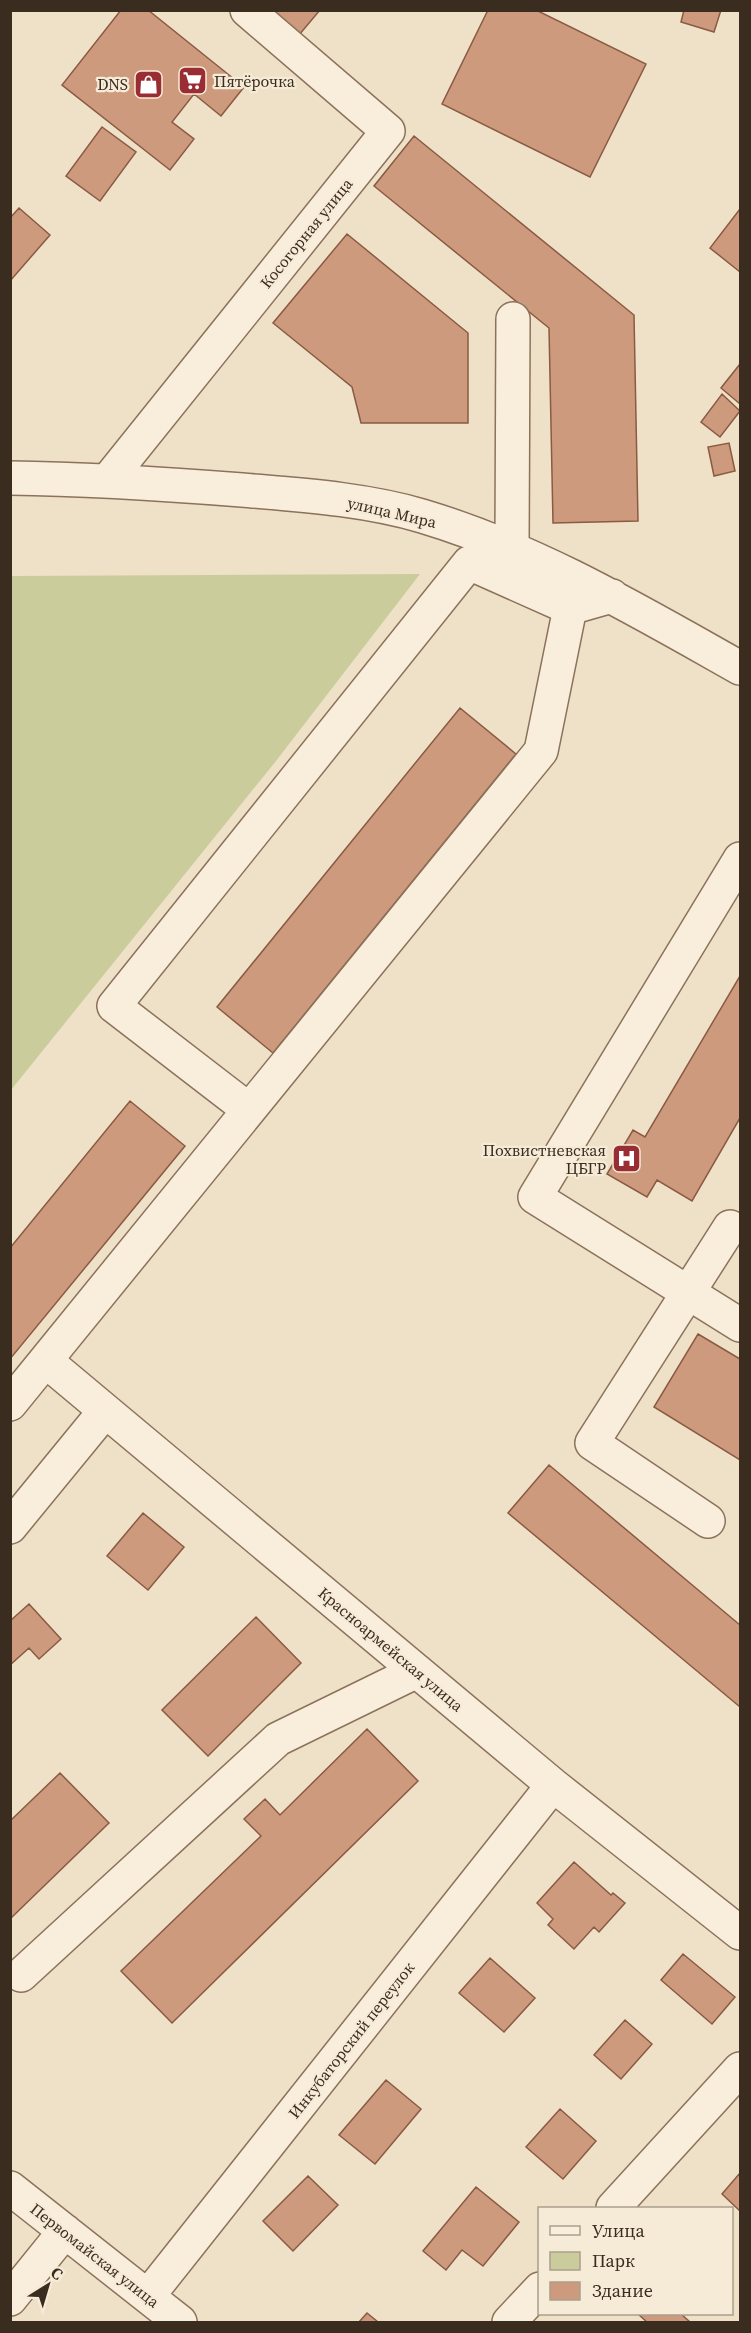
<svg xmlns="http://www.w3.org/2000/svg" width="751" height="2333" viewBox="0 0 751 2333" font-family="'Source Serif 4',serif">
<rect width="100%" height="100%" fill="#efe1c7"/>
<path fill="#cacd9b" d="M420 574 276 761 11 1090V576Z"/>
<path fill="#cd9a7d" stroke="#8a5a42" stroke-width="1.5" d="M121 10H148L244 87 221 116 194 94 172 122 194 139 170 170 62 85Z
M269 10H320L299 35Z
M488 10H536L646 64 590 177 442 104Z
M684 10H721L714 32 681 22Z
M102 127 136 152 100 201 66 176Z
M414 136 634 315 638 521 553 523 549 328 374 186Z
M19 208 50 235 10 281V218Z
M740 209V272L710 248Z
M347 234 468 333V423H361L352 387 273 323Z
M740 364V404L721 388Z
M722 394 740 411 720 437 701 422Z
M729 443 735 471 714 476 708 447Z
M460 708 516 754 273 1053 217 1007Z
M740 976V1118L692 1201 657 1180 647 1197 607 1174 633 1130 645 1137Z
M130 1101 185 1146 10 1359V1248Z
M698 1334 740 1359V1460L654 1407Z
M549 1465 740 1625V1707L508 1513Z
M143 1513 184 1547 148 1590 107 1556Z
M29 1604 61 1639 39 1659 29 1648 10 1665V1621Z
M256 1617 301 1663 208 1756 162 1710Z
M367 1729 418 1781 172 2023 121 1971 261 1836 244 1819 265 1799 280 1815Z
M60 1773 109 1823 10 1919V1821Z
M574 1862 611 1895 613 1893 625 1903 599 1932 594 1927 574 1949 548 1925 553 1919 537 1903Z
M683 1954 735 1997 712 2024 661 1980Z
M490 1958 535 1998 504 2032 459 1993Z
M625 2020 652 2044 621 2079 594 2055Z
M386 2080 421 2109 375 2164 339 2135Z
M560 2109 596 2141 563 2179 526 2147Z
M740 2173V2211L722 2194Z
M308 2176 338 2205 293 2251 263 2221Z
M476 2187 519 2222 483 2266 462 2250 446 2270 423 2251Z
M367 2313 378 2322H359Z
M638 2314H681L690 2322H647Z"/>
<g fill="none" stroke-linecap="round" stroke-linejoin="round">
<defs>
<path id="minor" d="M10 478C88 479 165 484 242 490 300 495 365 499 422 516 536 550 637 610 740 668
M108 480 388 131 247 10
M512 547 513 319
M740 859 535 1197 740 1325
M249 1110 114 1006 469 563 570 608
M46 1361 553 1785 740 1933
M10 1404 541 751 570 608 612 596
M708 1521 592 1443 730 1227
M10 1527 105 1411
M21 1975 278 1739 417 1671
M10 2188 180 2322
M613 2208 740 2069
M148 2296 553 1785
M10 2299 65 2231
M509 2322 540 2289"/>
</defs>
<use href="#minor" stroke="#8b725c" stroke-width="36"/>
<use href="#minor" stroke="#f9eedb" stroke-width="33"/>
</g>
<defs>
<symbol id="supermarket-square" viewBox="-11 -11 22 22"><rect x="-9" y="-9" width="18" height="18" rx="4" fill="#9a2c33" stroke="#f6ebd7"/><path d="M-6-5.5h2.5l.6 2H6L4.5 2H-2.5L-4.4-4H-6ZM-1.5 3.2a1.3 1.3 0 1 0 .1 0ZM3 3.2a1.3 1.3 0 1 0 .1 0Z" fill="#fff"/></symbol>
<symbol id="shop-square" viewBox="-11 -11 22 22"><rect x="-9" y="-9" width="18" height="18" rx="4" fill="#9a2c33" stroke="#f6ebd7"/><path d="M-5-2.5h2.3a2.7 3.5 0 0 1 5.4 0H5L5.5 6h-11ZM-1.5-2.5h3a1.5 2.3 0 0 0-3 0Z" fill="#fff"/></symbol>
<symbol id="hospital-square" viewBox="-11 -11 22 22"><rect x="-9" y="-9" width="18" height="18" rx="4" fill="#9a2c33" stroke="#f6ebd7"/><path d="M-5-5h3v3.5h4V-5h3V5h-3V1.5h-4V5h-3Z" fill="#fff"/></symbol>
</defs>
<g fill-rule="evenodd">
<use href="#supermarket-square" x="176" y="64" width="33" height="33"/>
<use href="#shop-square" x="132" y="68" width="33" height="33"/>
<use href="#hospital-square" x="610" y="1142" width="33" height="33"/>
</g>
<g text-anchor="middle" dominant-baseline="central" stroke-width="4.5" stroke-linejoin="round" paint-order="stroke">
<g font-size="16" fill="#3b2c20" stroke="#f6ebd7" text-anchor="end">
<text x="214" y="81" text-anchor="start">Пятёрочка</text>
<text x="128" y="84">DNS</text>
<text x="606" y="1150">Похвистневская<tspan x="606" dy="18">ЦБГР</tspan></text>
</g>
<g font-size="16" fill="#3b2c20" stroke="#f6ebd7">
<text transform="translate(306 233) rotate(-51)">Косогорная улица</text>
<text transform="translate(392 512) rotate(13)">улица Мира</text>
<text transform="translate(391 1649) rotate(40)">Красноармейская улица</text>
<text transform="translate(351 2040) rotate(-52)">Инкубаторский переулок</text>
<text transform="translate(95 2255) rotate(38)">Первомайская улица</text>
</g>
</g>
<rect width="751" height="2333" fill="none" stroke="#3b2c20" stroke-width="24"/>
<rect x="538" y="2207" width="195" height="108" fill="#f6ebd7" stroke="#ab9f8e" stroke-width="1.5"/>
<rect x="550" y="2226" width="30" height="9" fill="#f9eedb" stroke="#ab9f8e" stroke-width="1.5"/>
<text x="592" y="2237" font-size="18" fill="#3b2c20">Улица</text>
<rect x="550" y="2252" width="30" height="18" fill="#cacd9b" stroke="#ab9f8e" stroke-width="1.5"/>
<text x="592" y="2267" font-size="18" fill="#3b2c20">Парк</text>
<rect x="550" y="2282" width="30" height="18" fill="#cd9a7d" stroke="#ab9f8e" stroke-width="1.5"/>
<text x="592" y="2297" font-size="18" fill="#3b2c20">Здание</text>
<g transform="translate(48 2285) rotate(37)" stroke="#f6ebd7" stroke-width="4.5" paint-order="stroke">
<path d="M0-4.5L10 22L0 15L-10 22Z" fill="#3b2c20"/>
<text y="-9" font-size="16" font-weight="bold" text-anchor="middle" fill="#3b2c20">С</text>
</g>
</svg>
